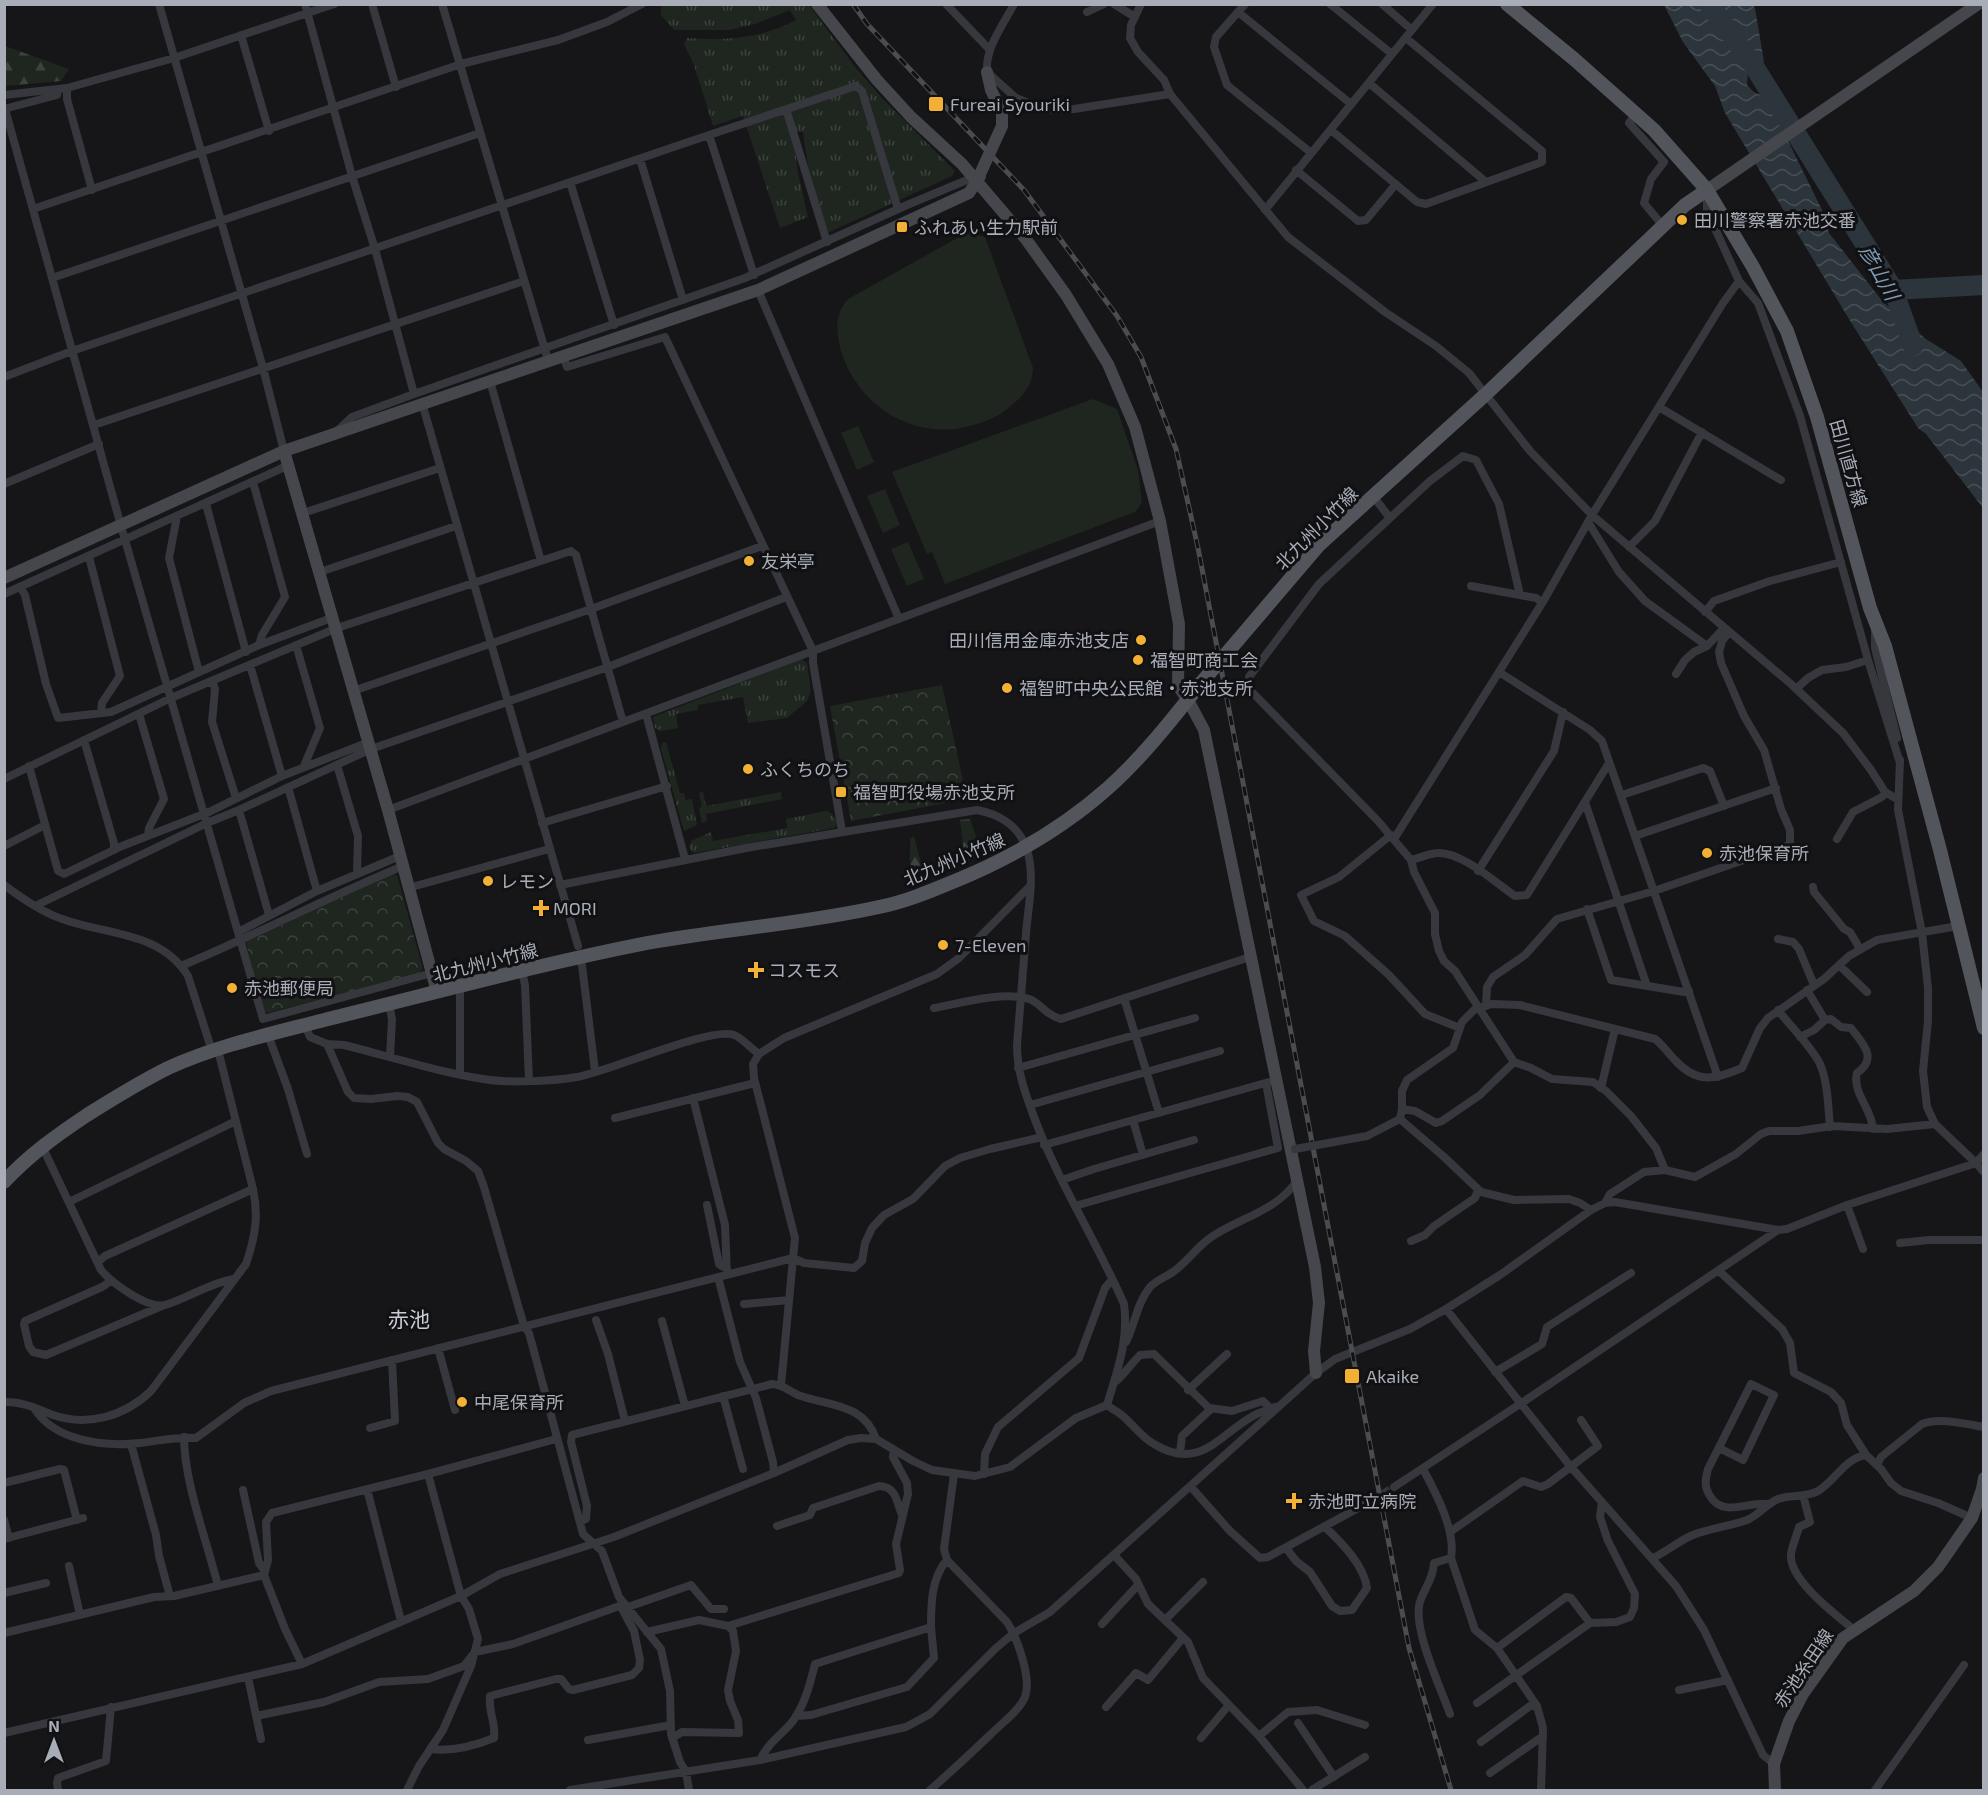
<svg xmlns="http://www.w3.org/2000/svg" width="1988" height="1795" viewBox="0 0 1988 1795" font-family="'Exo 2','Noto Sans JP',sans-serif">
<defs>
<pattern id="grass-tufts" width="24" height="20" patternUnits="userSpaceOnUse" patternTransform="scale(1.5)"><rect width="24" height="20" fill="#1e261f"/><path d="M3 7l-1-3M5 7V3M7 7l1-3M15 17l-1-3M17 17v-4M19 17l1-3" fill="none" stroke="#3c433d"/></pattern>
<pattern id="forest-firs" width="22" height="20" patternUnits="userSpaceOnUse" patternTransform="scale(1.5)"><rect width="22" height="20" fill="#1e261f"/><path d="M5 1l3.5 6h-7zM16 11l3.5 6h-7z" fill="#3c433d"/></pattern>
<pattern id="park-crowns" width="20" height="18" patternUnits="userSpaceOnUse" patternTransform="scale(1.5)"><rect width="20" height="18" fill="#1e261f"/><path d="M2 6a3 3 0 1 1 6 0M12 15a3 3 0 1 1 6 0" fill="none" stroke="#3c433d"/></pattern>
<pattern id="water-waves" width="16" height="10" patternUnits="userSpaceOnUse" patternTransform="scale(1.5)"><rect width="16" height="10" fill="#2c353c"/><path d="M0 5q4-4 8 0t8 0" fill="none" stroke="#485056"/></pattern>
</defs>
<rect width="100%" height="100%" fill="#161618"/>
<path fill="url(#grass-tufts)" d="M661 5H809L855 67 882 98 955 171 952 176 827 233 808 166 803 132H793L798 173 808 217 780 228 743 116 713 126 694 65 684 44 687 38C724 41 763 38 796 20L790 10 755 24 729 30H674L661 15Z
M802 659 807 663 811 691 807 701 787 718 748 723 743 697 698 705V710L676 714 678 728 661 731 655 728 653 717Z
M666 742 680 793H684L686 800 692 799 697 825 684 831 661 749 662 743Z
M703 792 706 806 781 792 782 799 706 814 707 821 702 823 699 808 702 807 699 793Z
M826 811C834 813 835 818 837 825L834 828 694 853 689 848 691 841 711 832 713 841 787 828 786 819Z"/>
<path fill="url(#forest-firs)" d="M5 46 69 69 61 81 5 86Z
M970 819 977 839 975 856 967 862 960 861 964 854 960 820Z
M914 836 921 863V877L915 876C907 861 911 855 910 839Z"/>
<path fill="url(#park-crowns)" d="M942 685 967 799 851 821 830 706Z
M391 874 397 875 423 969 418 974 267 1013 262 1010 246 942Z"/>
<path fill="#1e261f" d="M968 232 985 237 1033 368C1032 388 1022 397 1007 409 996 418 984 422 970 426 913 441 858 406 841 351 836 333 834 314 848 299Z
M1093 399 1117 409 1138 470 1142 503 1135 512 945 584 932 552 927 554 892 472Z
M858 426 874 462 857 470 841 433Z
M885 489 900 525 883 533 867 496Z
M908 542 924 579 907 586 891 549Z"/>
<path fill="url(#water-waves)" d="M1752 4 1755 8 1764 62 1748 71 1747 85 1754 92 1767 98 1824 214 1829 233 1883 302 1926 339 1961 361 1983 392V508L1926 434 1918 428 1849 319 1725 113 1715 86 1683 42 1664 5Z"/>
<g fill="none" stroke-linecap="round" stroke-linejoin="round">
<path stroke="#2c353c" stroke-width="20" d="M1709 4 1752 63 1893 289 1913 346
M1893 290 1984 285"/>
<path stroke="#333438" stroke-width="8" stroke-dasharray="8 4" stroke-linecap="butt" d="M1373 1500 1394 1487"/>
<path stroke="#37383d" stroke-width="8" d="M159 4 263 368 284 451
M305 4 352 176 375 249 414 394
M372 4 396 87
M442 4 548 360
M946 4 990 50
M1014 4C1003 25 985 48 987 72L1016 98 1041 108 1054 110 1074 109 1170 94
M1114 4 1135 17
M1141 4 1131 25 1130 38 1138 52 1164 80 1170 94 1288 237 1385 312 1436 346 1469 373 1530 451 1592 515 1791 684 1843 733 1871 770 1885 792 1897 799
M1245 4 1216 37 1214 47 1227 85 1310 152
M1330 4 1392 54
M1382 4 1412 30
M1087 12 1104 4
M1238 12 1351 104
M241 35 269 131
M1369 83 1486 182
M67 88V99L92 190
M4 95 67 88 174 58 334 4
M4 109 57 95 58 91
M5 109 121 526 263 1019 432 973
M786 109 827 242
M1636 114 1629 123 1664 162 1651 179 1644 203 1663 226
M1331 130 1417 202 1426 204 1542 162V151L1406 38
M709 135 856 86 862 91 898 209
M640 159 683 300
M1296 170 1358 221 1366 220 1396 184
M570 182 614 325
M1707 193V211L1739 281 1758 303 1800 416 1868 660 1900 763
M33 209 461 64 558 40 607 22 642 4
M1265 210 1433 4
M52 278 480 133
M758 290 899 619
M563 355 567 367 665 337 813 651V663L842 831
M4 377 72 351 709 135 754 275
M490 381 541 561
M422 403 578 946
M1659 407 1781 480
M94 425 524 281
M336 432 352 417 414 394 745 278 907 205 974 177
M253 482 285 597 262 635 259 645
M4 484 99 444
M1373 496 1390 518 1319 584 1249 677 1250 690 1378 821 1411 860 1414 872 1435 913V934L1439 951 1444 961 1455 971 1514 1062 1531 1068 1552 1079 1593 1082 1606 1091 1631 1116 1656 1148 1665 1170
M206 504 246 652
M303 513 440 468
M177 516 169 558 199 672
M1390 518 1430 481 1463 456 1476 460 1499 504 1520 595
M1588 522 1619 572 1645 601 1707 646
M1629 547 1655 521 1702 432
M89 557 120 676 102 703 101 713
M320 572 456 526
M1471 586 1536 598 1542 602
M20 587 25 595 46 684 58 718 111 712 259 645 334 617
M4 594 289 465
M1705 612 1714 601 1770 581 1841 562
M1875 628V648L1897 738
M296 645 320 728 304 766
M250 665 282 776
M1499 672 1590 730 1602 741 1718 1077
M1676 674 1685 660 1694 652 1707 646 1724 628
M212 681 215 689 212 722 236 798
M1796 689 1808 678 1822 670 1846 667 1868 660
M353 691 591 609 623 722
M139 714 164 799 149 828 148 835
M646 714 685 859
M84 740 114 843V850
M1900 760 1898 810 1922 933 1928 988V1021L1923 1071 1927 1107 1935 1124 1976 1163 1984 1172
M337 765 358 836 357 872
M29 766 58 871 64 874 122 846 209 812 282 776 369 742
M4 779 171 698 337 628 571 551 576 555 591 609 762 546
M288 787 317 891
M1622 795 1703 768 1710 771 1724 806
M1585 802 1647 986
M239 810 269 915
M388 810 1160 521
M542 823 667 786
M1391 835 1339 877 1301 895 1314 921 1345 936 1389 975 1425 1014 1460 1028
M1635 836 1776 788
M1394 839 1544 600 1592 515 1723 303 1739 281
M1837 839 1853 812 1882 797 1885 792
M4 846 45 825
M1411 860C1420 858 1430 853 1438 853 1462 852 1496 883 1515 896L1527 895 1609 763
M1478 871 1554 751 1563 712
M4 885C23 899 43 913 65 920 108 935 161 932 188 976L212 1051
M560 885 746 848 977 810C998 814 1018 825 1026 847 1036 874 1028 906 1026 934 1023 971 1020 1008 1017 1045 1017 1071 1025 1093 1034 1117 1058 1182 1096 1240 1124 1304 1129 1341 1117 1371 1107 1405
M1813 887 1814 892 1844 929 1850 932 1860 949
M408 888 549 849
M35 906 207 823 239 810 371 749 608 667 786 597
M1587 909 1611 980 1684 992 1689 991
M238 932 317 891 400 856
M1778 939 1793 942 1799 949 1814 985
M581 957 595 1071
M1839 965 1867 992
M181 966C256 935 328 897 403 866
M522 971 525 985 529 1080
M1807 990 1825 1020
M1124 998 1159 1113
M389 1004 392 1019 390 1057
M1486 1006 1487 987 1493 977 1525 955 1557 919 1654 891 1790 844V830L1781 809 1764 750 1744 716 1721 663 1719 652 1722 641 1729 632
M934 1008C960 1003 1004 991 1029 999 1041 1003 1045 1015 1061 1019L1250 957
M1778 1010C1791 1027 1808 1043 1819 1062 1828 1080 1828 1106 1830 1127
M305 1025 310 1037 327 1044 344 1045C392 1057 441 1073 490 1080 514 1083 553 1081 577 1077 608 1072 711 1026 734 1035 741 1037 753 1050 759 1054
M268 1035 288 1089 307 1154
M1800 1037 1814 1030 1825 1020 1831 1019 1841 1027 1851 1028C1862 1043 1879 1058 1857 1073 1852 1093 1872 1109 1873 1129
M327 1044 348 1092 354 1098 371 1099 397 1096 408 1097 417 1102 438 1143 444 1149 466 1161 478 1171 484 1187 524 1326 529 1333 583 1534 602 1551 619 1597 661 1649 670 1691 671 1734 680 1762 686 1772 689 1790
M1018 1068 1195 1018
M460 1074V986
M1601 1088 1615 1029
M693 1098 725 1225 727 1275
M1030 1105 1220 1051
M1402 1109 1415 1111 1436 1123 1442 1121 1480 1095 1514 1062
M615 1118 755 1083
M1400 1119 1443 1156 1481 1192 1514 1200 1569 1199 1580 1203 1591 1210
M1133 1120 1143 1155
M1334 1142 1367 1136 1400 1119 1402 1109V1091L1407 1080 1453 1048 1462 1022 1474 1010 1479 1008 1492 1004 1520 1005 1655 1039C1663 1045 1667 1052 1674 1059 1696 1084 1714 1080 1742 1068L1760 1028 1768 1018 1824 979 1849 956 1877 940 1958 926
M1044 1145 1269 1082
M42 1146 101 1270C112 1283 147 1309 165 1305 189 1298 209 1283 234 1279
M1062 1180 1094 1169 1194 1140
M69 1202 236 1121
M1605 1203 1610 1194 1644 1172 1665 1170 1695 1177 1736 1154 1761 1134 1769 1131H1798L1832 1126 1887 1129 1935 1124
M707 1205 719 1264 727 1269
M1847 1205 1863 1249
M1075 1206 1278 1148 1266 1083
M1411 1241 1425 1235 1434 1226 1475 1198 1478 1190
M1900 1243 1929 1240H1984
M98 1262 105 1256 253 1189
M1719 1271 1782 1329 1790 1343 1794 1373 1831 1392 1841 1403 1847 1425 1866 1455 1881 1469 1891 1483 1901 1491 1938 1503 1972 1518
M718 1277 740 1362 756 1398 773 1462 774 1473
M111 1281 102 1287 25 1321 24 1324 29 1346 33 1352 46 1355 162 1306
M744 1304 789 1300
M1446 1309 1571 1467 1676 1586 1704 1630 1763 1755 1774 1764
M596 1320 608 1354 625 1421
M662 1321 685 1406
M1126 1342C1135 1324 1137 1303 1150 1287 1155 1281 1165 1277 1173 1272 1187 1262 1196 1248 1210 1238 1240 1217 1274 1213 1297 1181
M438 1348 455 1410
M1495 1372 1542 1344 1547 1327 1631 1273
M1114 1383C1124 1375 1131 1364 1140 1355L1154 1354 1209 1408 1232 1411 1263 1401 1271 1409
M781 1385 795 1238 754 1078 753 1064 759 1054 784 1038 937 974 959 958 1029 887
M1188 1390 1227 1354
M723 1396 743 1469
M4 1402C21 1401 38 1409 53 1415 88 1427 125 1416 151 1391L246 1264C255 1237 259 1217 253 1189L218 1050
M1107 1405C1113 1410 1121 1413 1126 1419 1135 1427 1143 1438 1154 1444 1199 1472 1219 1435 1253 1416 1260 1412 1268 1410 1275 1407
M34 1408C54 1441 104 1447 140 1443 159 1441 176 1436 196 1438L244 1403 271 1391 793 1258 804 1263 854 1268 862 1261 865 1243 872 1228 884 1215 913 1199 945 1166 960 1158 990 1149 1042 1137
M370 1428 395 1421 392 1360
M184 1437C184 1482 207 1541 218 1586
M131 1444 156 1535 159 1556 170 1596
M1719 1448 1743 1460 1774 1395 1751 1384 1708 1469C1705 1481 1704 1486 1710 1496 1723 1518 1748 1501 1768 1504
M1180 1453 1182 1436 1211 1409
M1877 1465 1881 1457 1922 1424C1940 1417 1965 1424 1984 1427
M1423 1469C1436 1493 1456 1531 1451 1558L1475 1630 1497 1648 1537 1706 1543 1728 1541 1790
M984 1474 985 1454 998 1427 1079 1358 1105 1288 1112 1280
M4 1483 60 1469 64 1470 77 1520
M1191 1487 1230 1531 1260 1558 1268 1557 1373 1500
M1394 1487 1520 1404 1778 1230
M367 1489 401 1621
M243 1490 259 1563 265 1571
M1803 1495 1810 1522 1799 1527C1797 1535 1792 1546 1791 1554 1788 1579 1836 1615 1853 1629
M4 1520 9 1538
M580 1522 586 1519 587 1506 571 1442 572 1435 772 1384C784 1385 787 1390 798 1395 828 1406 864 1403 876 1439
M777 1526 810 1515 813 1508 879 1486C897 1487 896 1501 902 1515
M1450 1532 1523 1481 1541 1487 1548 1484 1598 1446 1581 1420
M4 1539 83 1518
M1286 1548 1296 1561 1310 1572 1332 1606 1340 1611 1352 1610 1367 1588C1364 1565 1341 1542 1325 1527
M1114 1555 1136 1579 1148 1604 1188 1642 1203 1678 1259 1736 1303 1790
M1653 1558C1666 1552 1680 1540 1693 1535 1711 1528 1730 1526 1747 1520 1759 1515 1766 1504 1778 1499 1791 1494 1806 1498 1818 1491 1835 1481 1845 1458 1866 1455
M69 1566 80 1615
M4 1593 46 1583
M628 1607 691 1585 711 1609H724
M1165 1620 1203 1582
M1102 1624 1138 1585
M728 1626 899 1573 900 1570 896 1544 908 1494 907 1483 893 1457 894 1450
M647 1632 699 1620 728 1626 733 1631 736 1651 728 1690 730 1701 738 1720 739 1733 682 1732 672 1738
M4 1633 154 1597 174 1596 264 1575
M1497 1648 1566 1597 1571 1598 1590 1623
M302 1664 285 1629 264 1575 268 1560 266 1522 272 1513 428 1474 556 1439
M248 1677 261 1739
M1679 1690 1728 1680
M1477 1703 1590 1623 1616 1622 1630 1617 1634 1608 1635 1594 1608 1541 1600 1517 1602 1502
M1106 1707 1136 1673 1148 1680 1183 1638
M1450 1714C1440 1686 1415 1634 1419 1606 1421 1592 1433 1582 1434 1563L1451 1558
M256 1716 324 1702 379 1682 428 1679 464 1666 475 1652 513 1644 625 1604
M796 1716 811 1715 907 1687 934 1658 931 1627
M1298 1723 1334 1777
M4 1733 302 1664 461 1596 500 1574 614 1537 774 1473 848 1440 861 1438 876 1439 913 1461 932 1470 975 1476 1010 1467 1076 1418 1107 1405
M1259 1736 1288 1712 1317 1710 1365 1725
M1201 1738 1229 1705
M588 1740 671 1725
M1481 1742 1530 1706H1537
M430 1749C452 1752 474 1746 494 1738 496 1723 488 1711 490 1696L556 1679H561L569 1689 573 1690 632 1675 639 1668 640 1660 634 1631 620 1605
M760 1760C770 1740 780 1737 793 1721 805 1704 810 1684 815 1664L931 1627C931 1605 931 1578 947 1560
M1490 1773 1543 1736
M58 1790 57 1783 58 1778 106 1761 111 1707
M407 1790 419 1766 443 1730 471 1666 478 1639 469 1609 461 1596 428 1474
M570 1790 760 1760 906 1727 930 1714 996 1648 1014 1633 1050 1612 1316 1373 1335 1359 1410 1329 1446 1309 1500 1275 1591 1210 1605 1203 1615 1202 1778 1230 1787 1229 1847 1205 1976 1163 1984 1154
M930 1790C951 1772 971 1753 991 1734 1002 1723 1019 1711 1025 1697 1032 1678 1017 1638 1007 1622L947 1560 944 1549 954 1474
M1312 1790 1365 1757
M1875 1790 1964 1665"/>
<path stroke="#45474d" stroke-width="12" d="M817 4 877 80 911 117 962 164 1025 238 1066 295 1108 364 1135 427 1160 521 1179 624 1178 686 1188 700 1204 730 1315 1267 1319 1303 1314 1351 1316 1373
M987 72 991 90 1002 112V126
M1707 190 1978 4
M284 451 388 810 437 992
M4 578 284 451 758 290 969 193 980 176
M1775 1790 1774 1764 1789 1721 1803 1694 1843 1638 1914 1591 1938 1567 1972 1518 1982 1489 1984 1478"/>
<path stroke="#53555c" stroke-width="14" d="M1507 4 1574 59 1654 130 1707 190 1753 267 1787 331 1817 417 1870 608 1885 646 1940 850 1984 1028
M1238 640 1319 545 1486 394 1685 205 1707 190
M4 1182C29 1155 57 1135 87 1115 114 1098 140 1082 168 1068 218 1045 275 1033 328 1019 434 993 540 964 647 943 724 929 803 924 879 907 905 902 931 891 955 881 1011 858 1063 828 1108 788 1142 758 1173 718 1201 683"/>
<defs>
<path id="rail" d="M853 4 867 24 1024 190 1117 316 1141 357 1176 449 1198 548 1409 1648 1451 1790"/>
</defs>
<use href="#rail" stroke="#4a4c52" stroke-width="5"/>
<use href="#rail" stroke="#111113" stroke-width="3" stroke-dasharray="9" stroke-linecap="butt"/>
<path stroke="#37383d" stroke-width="8" d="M1295 1149 1334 1142"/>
<path stroke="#45474d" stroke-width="12" d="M981 172 1002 126"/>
<path stroke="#53555c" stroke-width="14" d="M1201 683 1238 640"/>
</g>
<g fill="#f2b134" stroke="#111113" stroke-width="2">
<rect x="928" y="96" width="16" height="16" rx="3"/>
<circle cx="1682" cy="220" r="6"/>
<rect x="896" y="221" width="12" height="12" rx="3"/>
<circle cx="749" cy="561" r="6"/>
<circle cx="1141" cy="640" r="6"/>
<circle cx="1138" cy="660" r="6"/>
<circle cx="1007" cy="688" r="6"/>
<circle cx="748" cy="769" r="6"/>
<rect x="835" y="786" width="12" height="12" rx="3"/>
<circle cx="1707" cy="853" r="6"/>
<circle cx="488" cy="881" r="6"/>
<path d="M538 899h6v6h6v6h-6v6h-6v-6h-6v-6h6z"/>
<circle cx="943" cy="945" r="6"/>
<path d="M753 961h6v6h6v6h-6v6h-6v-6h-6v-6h6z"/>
<circle cx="232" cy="988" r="6"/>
<rect x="1344" y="1368" width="16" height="16" rx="3"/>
<circle cx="462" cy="1402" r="6"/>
<path d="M1291 1492h6v6h6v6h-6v6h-6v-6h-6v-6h6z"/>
</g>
<g text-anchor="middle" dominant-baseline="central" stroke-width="6" stroke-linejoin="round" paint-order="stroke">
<g font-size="18" fill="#a8adb8" stroke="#111113" text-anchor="start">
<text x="950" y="104">Fureai Syouriki</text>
<text x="1694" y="220">田川警察署赤池交番</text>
<text x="914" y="227">ふれあい生力駅前</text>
<text x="761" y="561">友栄亭</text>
<text x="1129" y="640" text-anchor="end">田川信用金庫赤池支店</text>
<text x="1150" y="660">福智町商工会</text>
<text x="1019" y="688">福智町中央公民館・赤池支所</text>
<text x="760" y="769">ふくちのち</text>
<text x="853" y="792">福智町役場赤池支所</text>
<text x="1719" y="853">赤池保育所</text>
<text x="500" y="881">レモン</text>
<text x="553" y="908">MORI</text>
<text x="955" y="945">7-Eleven</text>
<text x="768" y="970">コスモス</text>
<text x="244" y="988">赤池郵便局</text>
<text x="1366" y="1376">Akaike</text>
<text x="474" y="1402">中尾保育所</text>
<text x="1308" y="1501">赤池町立病院</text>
</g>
<g font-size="18" fill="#a8adb8" stroke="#111113">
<text transform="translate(1849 463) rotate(74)">田川直方線</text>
<text transform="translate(1316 528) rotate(-45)">北九州小竹線</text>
<text transform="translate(954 859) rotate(-23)">北九州小竹線</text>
<text transform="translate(485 962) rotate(-14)">北九州小竹線</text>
<text transform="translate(1803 1668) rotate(-56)">赤池糸田線</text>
</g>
<g font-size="20" font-style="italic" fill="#7f9bb3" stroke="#111113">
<text transform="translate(1880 272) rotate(61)">彦山川</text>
</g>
<g font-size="21" fill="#c9ccd4" stroke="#111113">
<text x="409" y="1318">赤池</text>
</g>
</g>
<rect width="1988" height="1795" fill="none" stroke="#a8adb8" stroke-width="12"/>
<g transform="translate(54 1741)" stroke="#111113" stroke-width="4.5" paint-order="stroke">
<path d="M0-4.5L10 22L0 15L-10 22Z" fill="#a8adb8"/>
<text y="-9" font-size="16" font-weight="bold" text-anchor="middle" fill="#a8adb8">N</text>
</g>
</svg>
